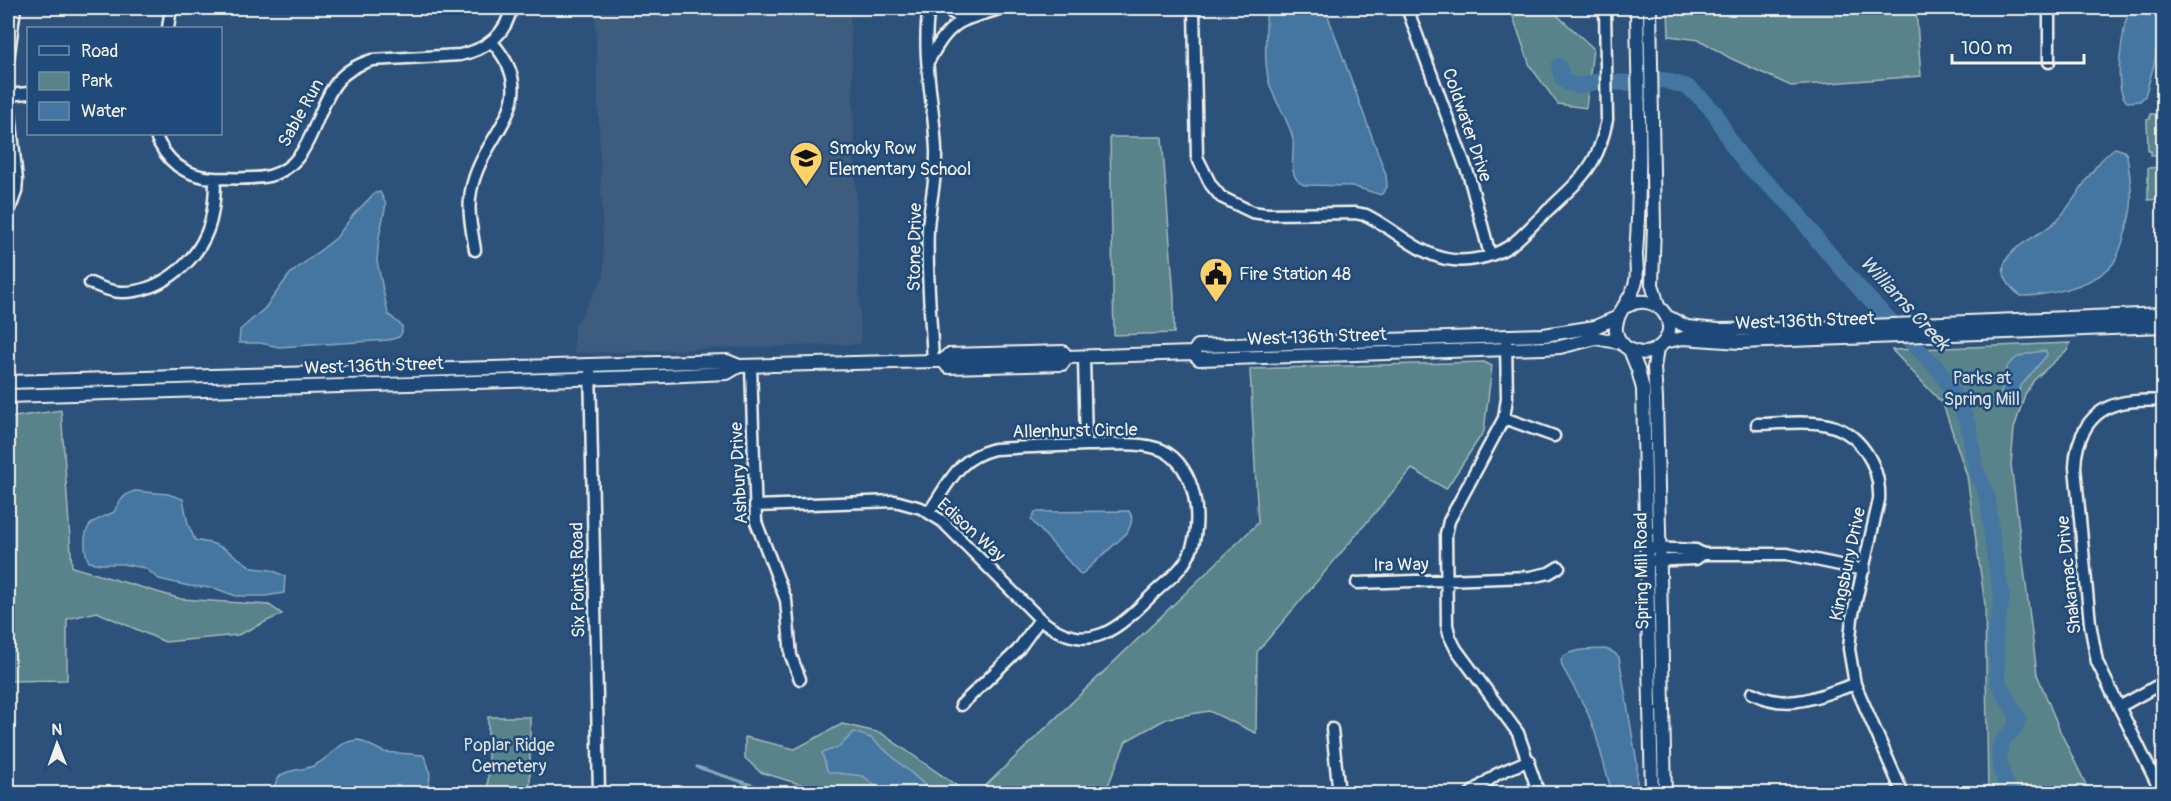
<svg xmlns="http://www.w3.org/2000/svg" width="2171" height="801" viewBox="0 0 2171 801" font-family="Pangolin,sans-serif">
<rect width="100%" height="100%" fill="#2c527c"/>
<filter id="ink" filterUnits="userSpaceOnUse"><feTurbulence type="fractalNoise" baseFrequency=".0167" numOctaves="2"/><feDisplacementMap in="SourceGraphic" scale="12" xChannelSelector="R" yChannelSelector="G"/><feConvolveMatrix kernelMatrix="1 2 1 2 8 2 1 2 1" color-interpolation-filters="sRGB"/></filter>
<g filter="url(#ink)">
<path fill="#3c5c7e" d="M595 8H850L861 344 574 353V328L604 275Z"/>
<path fill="#58838a" stroke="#a6bab9" stroke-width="1.5" d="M1510 8H1555L1558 16 1593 48 1586 108 1558 104 1530 66Z
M1668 8H1924L1916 9 1921 76 1791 86 1730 58 1700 40 1669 36Z
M2150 114H2158V119H2161L2162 151H2159V156H2151V151H2148L2147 120 2150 119Z
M1110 137H1162L1174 297V333L1114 335Z
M2162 167 2163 199 2148 200V168Z
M2070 343 2068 349 2034 380 2025 394 2014 429 2011 464 2037 674 2060 731 2090 793H1988L1985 605 1967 476 1943 404 1892 350Z
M1484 362 1492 366 1484 431 1446 489 1412 469 1257 652 1256 733 1209 711 1168 718 1126 741 1105 793H978L1258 523 1250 369Z
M61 410 72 567 181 599 269 605 282 614 238 635 165 642 97 612 67 619V680L8 681V555L13 501 8 482V418Z
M488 717H530V793H488Z
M842 724 881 733 967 793H829L760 772 745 758V737L795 749Z"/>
<path fill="#4576a2" stroke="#8ba7be" stroke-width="1.5" d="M1266 8H1325L1386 175 1387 187 1381 195 1352 186 1304 185C1286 178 1295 153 1293 139 1290 122 1274 101 1269 82 1263 59 1267 32 1266 8Z
M2129 8H2163V37L2156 49 2155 61 2145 96 2140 101 2127 102C2111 87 2124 28 2129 8Z
M2115 148 2124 151 2127 155C2129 172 2133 191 2131 207 2129 221 2121 254 2112 265 2093 286 2048 296 2021 296 2011 289 1998 274 2006 260 2017 242 2042 235 2057 220 2079 198 2090 165 2115 148Z
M380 192 386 204 379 237 377 261 388 314 402 326V332L399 337 389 340 279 347 260 343H239L240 330 265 308 290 274 336 238 354 214 375 193Z
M2046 351 2047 355 2021 386 2013 406 2008 407C2000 400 2001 397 2002 386 2004 358 2020 353 2046 351Z
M135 491 168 494 183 499 188 524 195 540 214 544 225 549 253 568 271 570 285 576 284 593 265 596H236L214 588 189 586 159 579 145 568 122 564H101L89 562C84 552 82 531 92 523 98 518 107 516 114 512 118 503 125 493 135 491Z
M1129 511C1134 518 1131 525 1127 533L1081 575 1031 520 1035 512Z
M1605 649 1613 652 1619 657 1637 763V793H1612L1595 732 1587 711 1562 666 1561 659C1570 648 1592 650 1605 649Z
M854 732 871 738 934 793H884L863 776 829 772 827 770 822 753 839 747Z
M359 740 384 752 423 755C431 768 432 779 426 793H271C274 788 276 781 279 777 288 768 305 771 315 765 333 756 337 741 359 740Z"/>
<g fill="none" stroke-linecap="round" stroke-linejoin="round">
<path stroke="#8ba7be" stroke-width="3" d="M697 767 779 794"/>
<path stroke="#4576a2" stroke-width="16" d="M1559 66 1562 78 1568 83 1579 86 1599 81 1627 83 1664 80 1687 87 1700 97 1715 113 1731 143 1747 165 1792 206 1818 241 1866 296 1940 371 1961 407 1969 427 1975 467 1988 499 1993 548 2002 598 1995 635 1998 682 2018 718C2015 734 2010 729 2003 741 1993 756 2005 779 2009 794"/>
<defs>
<path id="minor" d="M929 8C921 53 934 103 936 150 937 176 930 201 928 228 926 272 931 317 933 361
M944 8 958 16 970 18
M1194 8 1197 157 1211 185 1221 197 1252 212 1266 214 1355 213 1366 215C1393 228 1417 253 1446 259 1467 263 1490 258 1508 247 1520 239 1531 226 1542 216 1560 198 1582 181 1594 159 1601 147 1604 134 1607 120L1605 8
M1407 8 1469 176 1490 255
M2049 8V62
M168 28 171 8
M8 60 15 8
M928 62C937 46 947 27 965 20 977 15 989 13 1001 8
M8 95 17 180 16 192 8 214
M8 95 28 93
M155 134C165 160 184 176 213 178 231 178 252 180 269 176 313 165 313 112 337 82 346 70 359 64 372 60L460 55C485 50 507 34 511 8
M475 250C472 230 467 211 471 191 482 131 547 103 491 41
M90 283C100 287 110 292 121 292 157 293 194 265 207 232 214 215 215 196 215 178
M1506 341 1507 398 1504 418 1449 521 1446 534 1447 625 1450 637 1456 649 1518 733 1539 794
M1084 357 1086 445
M590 365 599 794
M751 366 756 522 786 600 791 656 800 679
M1504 418 1554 436
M1757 424C1778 424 1802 420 1823 424 1860 430 1881 466 1879 500L1852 618 1849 649 1855 684 1903 794
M755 506 895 501 921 508 942 521 1040 619C1089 659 1119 628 1155 592 1167 581 1182 570 1189 555 1204 524 1197 466 1162 450 1139 441 1113 445 1089 445 1058 446 1026 447 994 449 956 459 950 482 929 512
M1651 548 1696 550 1703 554H1787L1864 570
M1647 561 1696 559 1703 554
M1357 583 1530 577 1549 573 1559 567
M1752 693C1790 712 1818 696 1855 684
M961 705 1018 650 1040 619
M2119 707 2164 682
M1332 729 1339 794
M1470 794 1497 774 1529 760
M2162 794 2097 662 2090 623 2075 467C2076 438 2089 410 2121 403 2134 400 2150 401 2164 400"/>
<path id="tertiary" d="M1650 8 1654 226 1652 284 1658 306
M1627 306C1658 289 1685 328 1658 348 1643 359 1619 350 1616 331 1614 313 1633 299 1636 281 1638 272 1636 263 1636 254 1642 172 1638 90 1637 8
M1666 316 1687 327 1718 330 1795 329 2164 314
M1664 342 1683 338 1740 342 2164 326
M1657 348 1654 368 1656 399 1665 794
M1630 350 1638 370 1643 389 1652 794
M1193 353 1198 346 1544 335 1595 327 1618 317
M943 361 948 367 1062 364 1067 357
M8 382 727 361 739 366 933 361H943L948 355 1063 352 1067 357 1193 353 1199 359 1544 348 1560 347 1596 338 1622 343
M8 396 642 377 727 373 739 366"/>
</defs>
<use href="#minor" stroke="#f4f1e8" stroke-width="15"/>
<use href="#tertiary" stroke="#f4f1e8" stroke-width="16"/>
<use href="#minor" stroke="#1f4a7a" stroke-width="10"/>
<use href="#tertiary" stroke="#1f4a7a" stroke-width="12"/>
</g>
</g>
<defs>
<symbol id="school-pin" viewBox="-11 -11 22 30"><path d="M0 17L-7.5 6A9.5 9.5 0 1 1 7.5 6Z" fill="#ffd166" stroke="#1f4a7a"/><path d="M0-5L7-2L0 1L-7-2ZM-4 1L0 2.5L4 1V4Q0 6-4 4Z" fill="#111"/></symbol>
<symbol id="civic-pin" viewBox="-11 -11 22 30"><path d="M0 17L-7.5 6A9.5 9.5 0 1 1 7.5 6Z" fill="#ffd166" stroke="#1f4a7a"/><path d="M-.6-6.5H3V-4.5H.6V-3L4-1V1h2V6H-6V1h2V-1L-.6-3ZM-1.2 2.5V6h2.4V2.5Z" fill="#111"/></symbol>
</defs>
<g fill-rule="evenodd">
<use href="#school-pin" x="787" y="139" width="38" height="52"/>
<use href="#civic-pin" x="1197" y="255" width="38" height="52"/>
</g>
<g text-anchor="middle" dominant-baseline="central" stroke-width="5" stroke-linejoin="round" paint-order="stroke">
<g font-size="18" fill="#f4f1e8" stroke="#1f4a7a">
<text transform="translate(301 113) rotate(-61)">Sable Run</text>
<text transform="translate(1467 125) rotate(71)">Coldwater Drive</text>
<text transform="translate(915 247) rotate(-89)">Stone Drive</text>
<text transform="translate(1805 321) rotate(-2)">West 136th Street</text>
<text transform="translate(1317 337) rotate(-2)">West 136th Street</text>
<text transform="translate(374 366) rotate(-2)">West 136th Street</text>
<text transform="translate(1075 431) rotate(-1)">Allenhurst Circle</text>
<text transform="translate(739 473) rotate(-93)">Ashbury Drive</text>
<text transform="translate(971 530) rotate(42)">Edison Way</text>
<text transform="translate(1848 564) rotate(-78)">Kingsbury Drive</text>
<text transform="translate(1401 565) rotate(-1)">Ira Way</text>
<text transform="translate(1642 571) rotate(-91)">Spring Mill Road</text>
<text transform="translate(2069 575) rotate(-96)">Shakamac Drive</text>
<text transform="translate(578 580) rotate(-91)">Six Points Road</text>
</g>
<g font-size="18" fill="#f4f1e8" stroke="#1f4a7a" text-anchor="start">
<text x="829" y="148">Smoky Row<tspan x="829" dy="21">Elementary School</tspan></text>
<text x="1239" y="274">Fire Station 48</text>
</g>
<g font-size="18" fill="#dde0da" stroke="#1f4a7a">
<text x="1982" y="378">Parks at<tspan x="1982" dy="21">Spring Mill</tspan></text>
<text x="509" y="745">Poplar Ridge<tspan x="509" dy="21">Cemetery</tspan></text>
</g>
<g font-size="20" font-style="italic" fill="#dadfde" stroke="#1f4a7a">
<text transform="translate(1905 303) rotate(47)">Williams Creek</text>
</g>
</g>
<rect width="2171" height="801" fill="none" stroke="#1f4a7a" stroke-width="30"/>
<rect x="15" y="15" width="2141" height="771" fill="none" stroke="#f4f1e8" stroke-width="2" filter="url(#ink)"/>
<rect x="27" y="27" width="195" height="108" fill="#1f4a7a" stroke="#748da6" stroke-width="1.5"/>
<rect x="39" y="46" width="30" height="9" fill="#1f4a7a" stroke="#748da6" stroke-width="1.5"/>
<text x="81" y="57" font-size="18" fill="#f4f1e8">Road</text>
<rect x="39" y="72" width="30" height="18" fill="#58838a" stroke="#748da6" stroke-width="1.5"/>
<text x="81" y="87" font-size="18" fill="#f4f1e8">Park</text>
<rect x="39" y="102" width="30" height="18" fill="#4576a2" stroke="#748da6" stroke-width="1.5"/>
<text x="81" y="117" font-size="18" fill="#f4f1e8">Water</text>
<g transform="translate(57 744) rotate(359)" stroke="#1f4a7a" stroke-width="4.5" paint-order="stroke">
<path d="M0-4.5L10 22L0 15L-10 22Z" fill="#f4f1e8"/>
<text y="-9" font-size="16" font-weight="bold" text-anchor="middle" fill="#f4f1e8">N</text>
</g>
<path d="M1952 54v9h132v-9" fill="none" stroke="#f4f1e8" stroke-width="3"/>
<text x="1961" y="54" font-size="18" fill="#f4f1e8" stroke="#1f4a7a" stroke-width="4.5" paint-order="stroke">100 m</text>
</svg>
